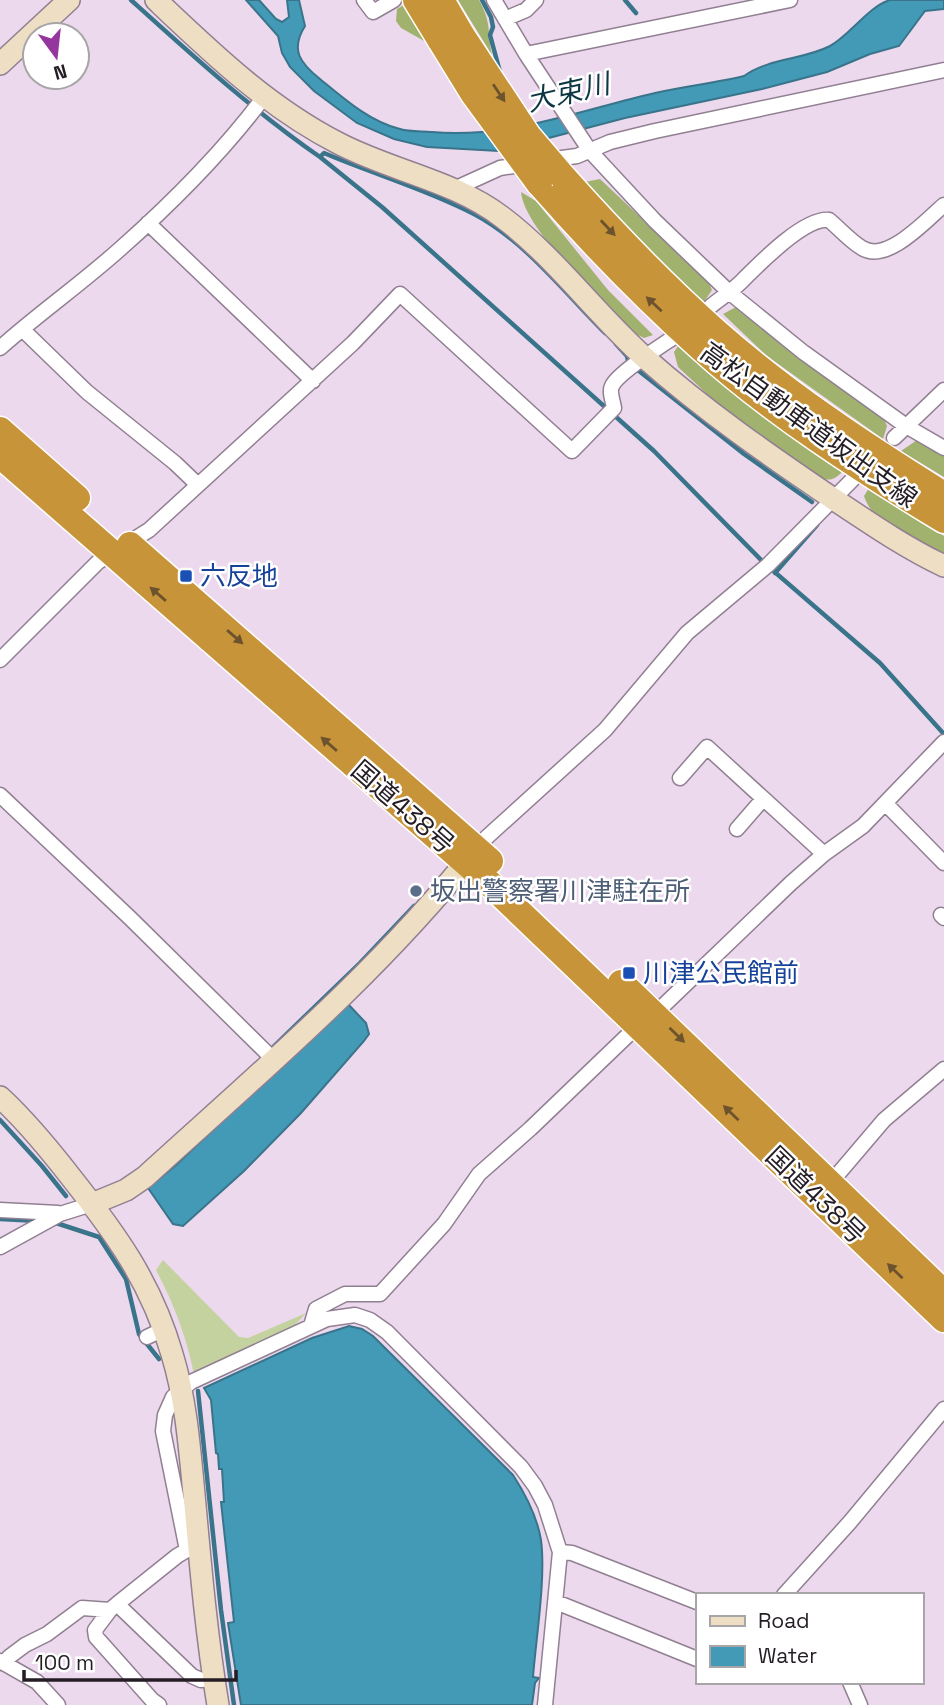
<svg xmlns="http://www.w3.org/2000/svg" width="944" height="1705" viewBox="0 0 944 1705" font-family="'Space Grotesk','Noto Sans JP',sans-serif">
<rect width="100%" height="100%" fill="#edd9ed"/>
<path fill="#c4d29f" d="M163 1260 239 1337 248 1338 306 1313 296 1324 282 1332 194 1374C186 1336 174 1304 156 1270Z"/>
<path fill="#a0b26e" d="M458 0H479C492 24 487 30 492 55Z
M409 2 435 47 401 28 396 21 397 9Z
M600 179 708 281 712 290 704 302 665 266 585 182Z
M521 192 536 201 608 290 653 335 644 338 638 335C608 306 525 232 521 192Z
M736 307 852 397 884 419 887 426 883 439 767 356 723 314Z
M678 346 791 436 842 472C836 478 832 481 823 479L777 452 719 405 678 367 674 352Z
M917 440 944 455V477L901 451Z
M869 488 944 536V557C917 542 874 527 864 496Z"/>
<path fill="#429ab7" stroke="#39748b" stroke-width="2" d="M246 0H259L276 19 282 22 289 17 287 0H299L305 26C290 50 300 63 320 79 343 98 370 122 400 129 410 132 422 131 432 132 509 139 581 110 655 93 685 86 715 83 744 76 769 58 803 60 830 46 850 35 869 6 890 0 901 0 931 0 944 0V9L925 11 899 46 870 54 827 72 762 89 625 118 499 151 427 147 394 139 357 123 314 91 290 67 282 53 278 36Z
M347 1003 366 1023 369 1034 364 1041 301 1113 244 1171 183 1226 173 1224 148 1188 176 1165Z
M349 1326 362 1329 373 1336 513 1475C526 1495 537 1516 541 1540 546 1578 536 1638 533 1677L539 1678 535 1683 532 1705H241L228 1623 234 1622 221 1502H224L222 1469H219L218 1454 216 1453 211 1400 204 1388 312 1338Z"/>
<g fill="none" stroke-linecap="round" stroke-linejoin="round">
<path stroke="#39748b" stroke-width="4.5" d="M131 0C193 56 251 109 320 157L324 153C373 174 426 189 474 214 525 241 564 292 605 333
M482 0 491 17 493 27 490 35 500 72
M625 0 636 13
M320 157 382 207 654 451 763 562 880 663 943 733
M616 344 627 356 629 365
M635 370 639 371 744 454 812 502
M775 573 817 525
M269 1051 360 963 414 906
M0 1120 42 1166 66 1196
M0 1219 38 1221
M53 1222 99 1237 126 1279 139 1334 159 1359
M198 1391 221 1610 234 1705"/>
<defs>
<path id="street" d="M364 0 373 12 394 0
M494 0 526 54 590 151 655 221 729 292 803 352 906 426 944 448
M505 19 526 10 536 0
M526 54 790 0
M547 160 577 156 610 142 655 131 944 70
M454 189 500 168 527 164
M148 223 313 381
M711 306C721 298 732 291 741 282 758 265 804 217 829 220 840 229 850 241 862 248 887 264 926 220 944 205
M22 329 87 392 175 463 198 485
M0 348C38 314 81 284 120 249 172 203 222 153 264 97
M894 438 944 390
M0 660 98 562 149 530 353 343 400 294 572 451 614 408C613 401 609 392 612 386 618 373 661 346 674 337
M680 778 707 747 824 854
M0 795 130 918 274 1060
M886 804 944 863
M737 829 763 799
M477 849 487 837 605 730 687 633 768 565 853 479
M941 915 944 918
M827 1187 884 1120 944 1069
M0 1210 58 1213
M0 1247 60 1214 92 1204
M311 1326 316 1309 345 1294H380L444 1224 479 1174 530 1129 627 1036 663 1006 791 883 824 854 863 826 944 742
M147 1337 164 1329
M199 1550H187L163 1431 165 1415 173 1397 191 1382 327 1319 355 1315 370 1320 387 1332 521 1467 535 1486 545 1505 560 1552 545 1705
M560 1552 572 1553 697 1602
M784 1595 850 1522 944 1409
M556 1602 697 1659
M117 1604 177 1556 187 1550
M110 1610 95 1630 96 1637 152 1700 159 1705
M0 1661 37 1682 58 1705
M5 1664 9 1657 25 1645 47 1634 82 1608 110 1610 117 1604 192 1676 201 1680 213 1679
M850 1682 860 1705"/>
<path id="secondary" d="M156 0C213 54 268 107 338 143 391 171 453 180 502 217 555 257 595 313 645 358 705 411 770 456 835 500 871 524 906 548 944 566
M0 64 69 0
M0 1097C26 1121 49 1149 70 1176 116 1234 151 1282 172 1354 187 1403 190 1454 195 1505 201 1572 207 1639 218 1705
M92 1204 126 1190 145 1177C258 1074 379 972 474 852"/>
<path id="highway" d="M416 0 441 41
M441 0 462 36
M563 177C611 231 661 283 716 332 785 393 865 446 944 495
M539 183C590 241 643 296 700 347 770 411 863 471 944 520
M0 430 77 498
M0 455 488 882 944 1319
M130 545 490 861
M621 983 944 1293"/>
</defs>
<use href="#street" stroke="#917f92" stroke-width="17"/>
<use href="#secondary" stroke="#917f92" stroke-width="24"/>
<use href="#highway" stroke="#fff" stroke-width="29"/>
<use href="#street" stroke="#fff" stroke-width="14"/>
<use href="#secondary" stroke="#eedfc4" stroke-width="21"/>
<use href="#highway" stroke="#c79439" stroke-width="26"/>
<defs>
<path id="highway-bridge" d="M462 36 528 136 563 177
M441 41 473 93 539 183"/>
</defs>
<use href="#highway-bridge" stroke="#fff" stroke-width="29" stroke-linecap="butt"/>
<use href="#highway-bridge" stroke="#c79439" stroke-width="26"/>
</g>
<defs><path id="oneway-solid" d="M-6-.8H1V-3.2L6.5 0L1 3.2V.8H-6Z" transform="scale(1.75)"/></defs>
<g fill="#6d532d">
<use href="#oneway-solid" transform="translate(499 93) rotate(56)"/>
<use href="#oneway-solid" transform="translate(608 228) rotate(47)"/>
<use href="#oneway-solid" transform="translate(654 304) rotate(-137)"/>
<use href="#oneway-solid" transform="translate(158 594) rotate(-139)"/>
<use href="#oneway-solid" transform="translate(235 637) rotate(41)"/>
<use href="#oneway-solid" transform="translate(329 744) rotate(-139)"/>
<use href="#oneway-solid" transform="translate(677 1035) rotate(44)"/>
<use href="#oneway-solid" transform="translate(731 1113) rotate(-136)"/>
<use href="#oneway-solid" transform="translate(895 1271) rotate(-136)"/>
</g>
<g fill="#1a4fb4" stroke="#fff" stroke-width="2.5">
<rect x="179" y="569" width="14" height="14" rx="3.5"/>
<rect x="622" y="966" width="14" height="14" rx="3.5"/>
</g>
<circle fill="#5c6f8a" stroke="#fff" stroke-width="2.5" cx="416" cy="891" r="7"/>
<g text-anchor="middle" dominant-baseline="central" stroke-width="5" stroke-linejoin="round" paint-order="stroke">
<g font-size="26" fill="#241d24" stroke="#fff">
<text transform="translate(809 425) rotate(36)">高松自動車道坂出支線</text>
<text transform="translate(403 807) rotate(41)">国道438号</text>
<text transform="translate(816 1195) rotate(44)">国道438号</text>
</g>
<g font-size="26" fill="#164399" stroke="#fff" text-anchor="start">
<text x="200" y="576">六反地</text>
<text x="643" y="973">川津公民館前</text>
</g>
<g font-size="26" fill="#4e5e75" stroke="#fff" text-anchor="start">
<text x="430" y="891">坂出警察署川津駐在所</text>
</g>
<g font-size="28" font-style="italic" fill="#0d3643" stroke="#fff">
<text transform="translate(568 92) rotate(-13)">大束川</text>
</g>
</g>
<rect x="696" y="1593" width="228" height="91" fill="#ffffff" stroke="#a7a5a7" stroke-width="2"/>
<rect x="710" y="1616" width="35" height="10" fill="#eedfc4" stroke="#a7a5a7" stroke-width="2"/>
<text x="758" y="1628" font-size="21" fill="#241d24">Road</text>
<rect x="710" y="1646" width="35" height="21" fill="#429ab7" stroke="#a7a5a7" stroke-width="2"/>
<text x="758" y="1663" font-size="21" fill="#241d24">Water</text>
<g transform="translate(56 56) rotate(165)"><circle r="33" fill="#ffffff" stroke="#a7a5a7" stroke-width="2"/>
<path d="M0-5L12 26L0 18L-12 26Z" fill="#95359e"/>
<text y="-10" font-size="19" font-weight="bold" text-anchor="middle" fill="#241d24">N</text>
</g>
<path d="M24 1670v10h212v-10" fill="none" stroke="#241d24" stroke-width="3.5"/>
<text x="35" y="1670" font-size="21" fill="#241d24" stroke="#ffffff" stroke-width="5" paint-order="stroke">100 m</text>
</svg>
